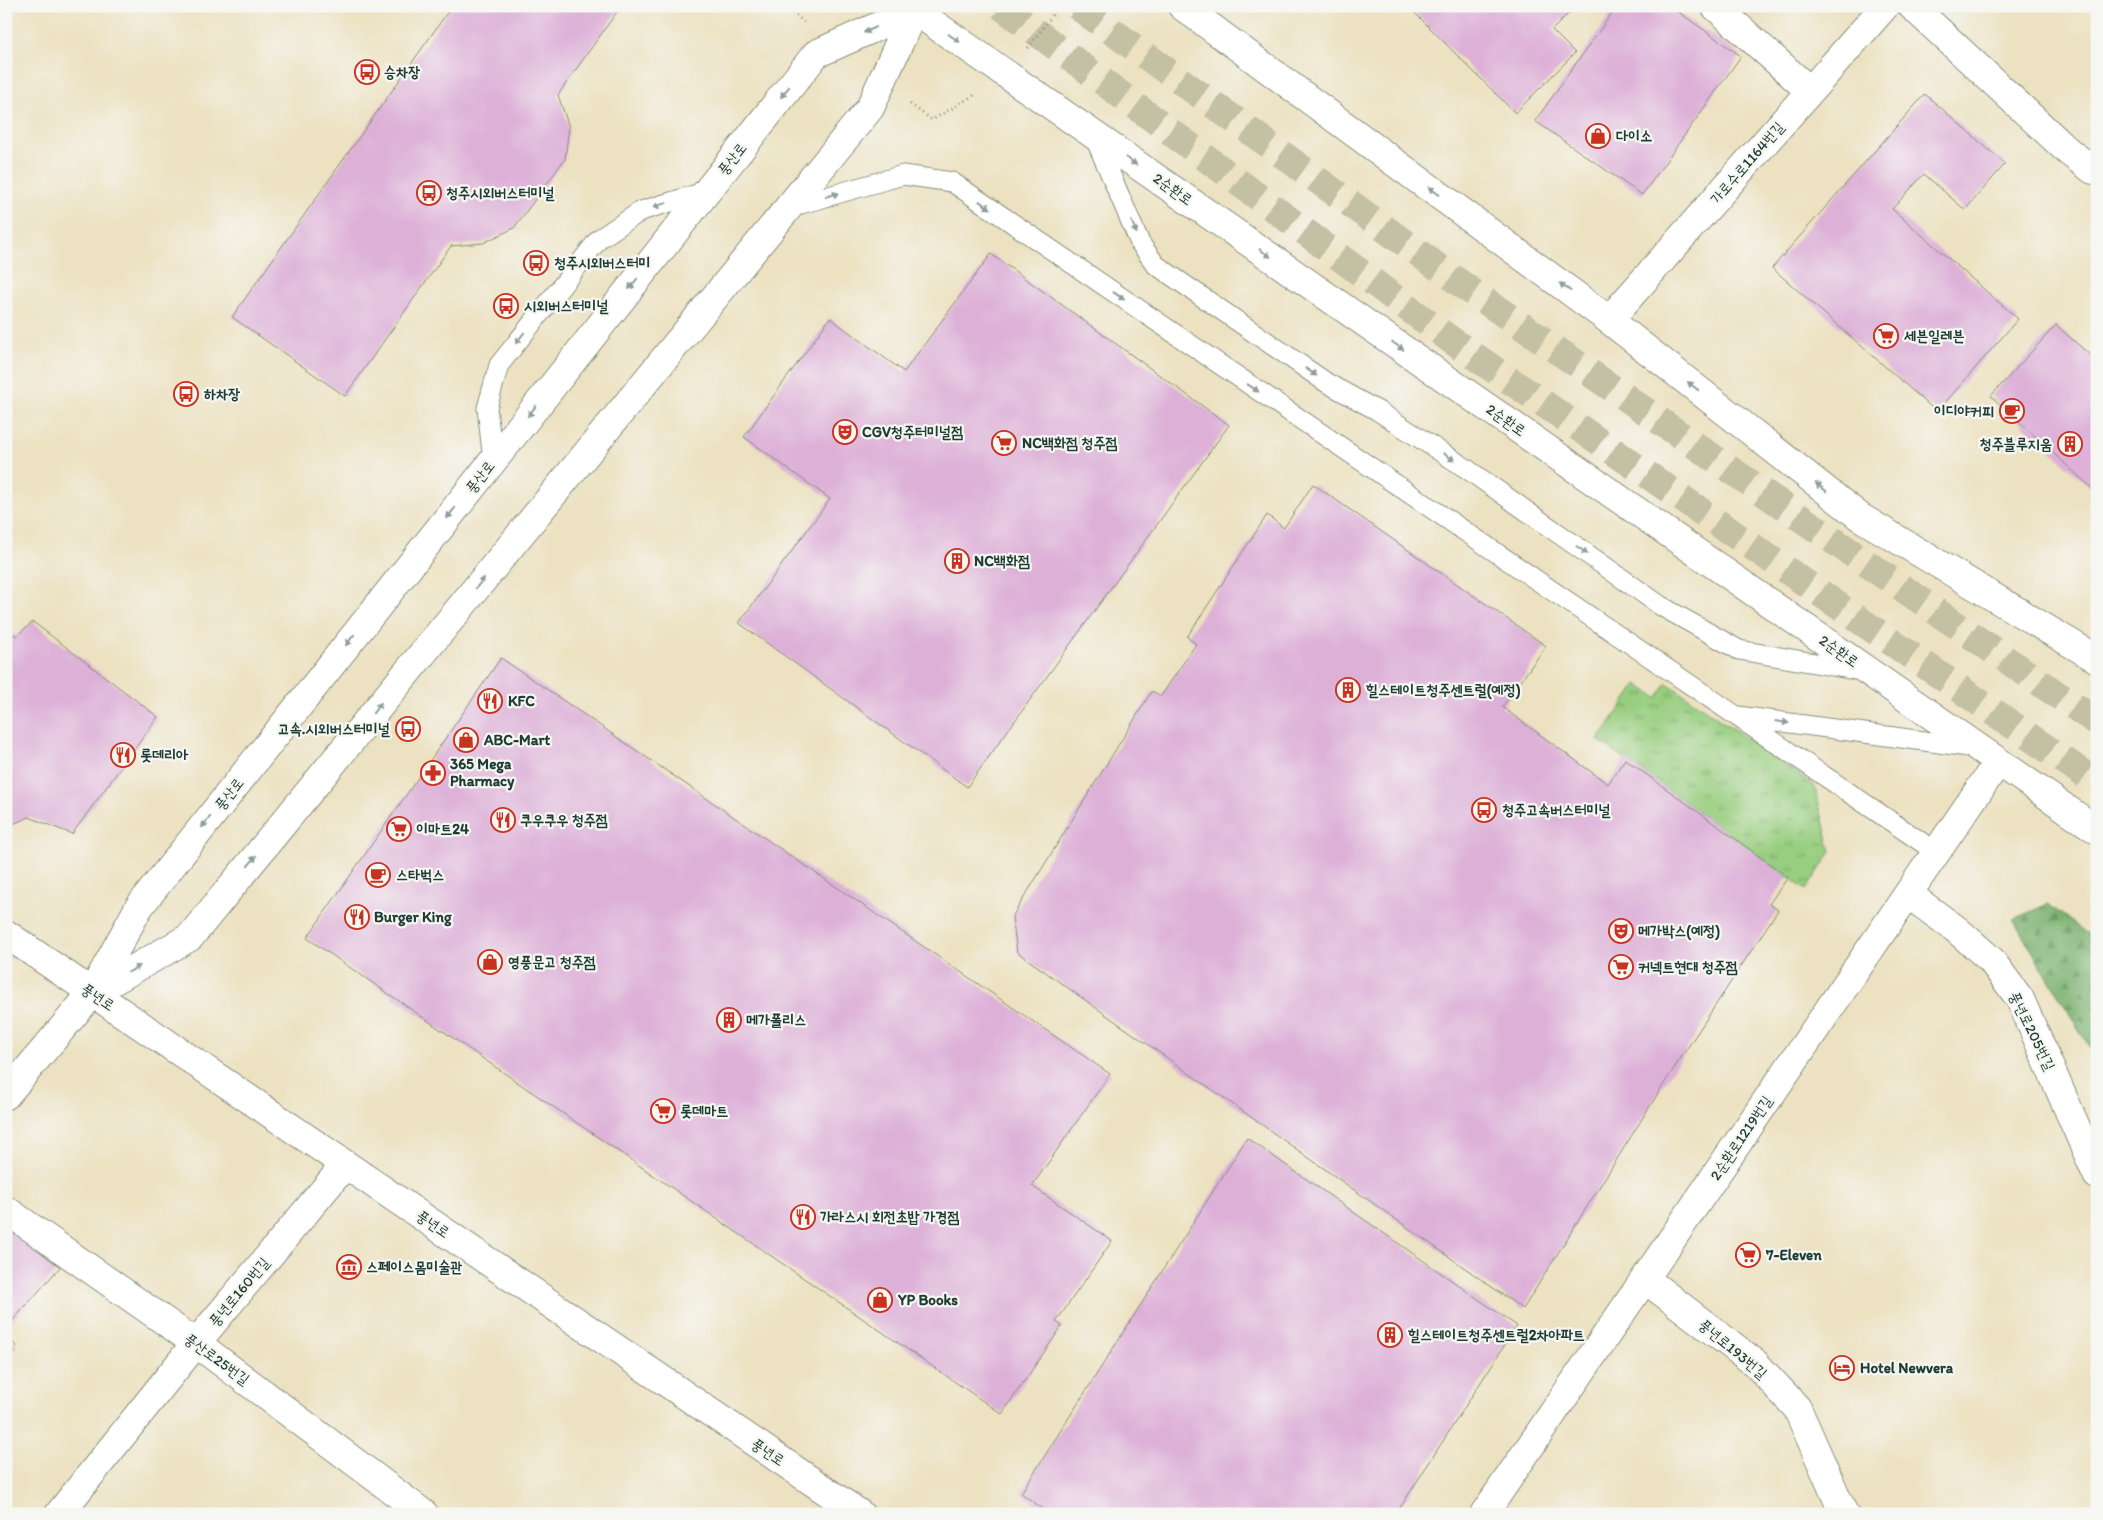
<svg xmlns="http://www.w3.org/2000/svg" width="2103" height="1520" viewBox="0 0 2103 1520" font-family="Itim,'Poor Story',sans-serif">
<defs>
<pattern id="grass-tufts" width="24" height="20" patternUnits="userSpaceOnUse" patternTransform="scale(1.25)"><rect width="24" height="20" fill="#98ce7f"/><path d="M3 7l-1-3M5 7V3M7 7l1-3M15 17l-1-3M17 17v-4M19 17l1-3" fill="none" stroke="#7ba869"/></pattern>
<pattern id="forest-firs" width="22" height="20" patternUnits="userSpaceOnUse" patternTransform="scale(1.25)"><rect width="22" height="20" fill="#7ab16e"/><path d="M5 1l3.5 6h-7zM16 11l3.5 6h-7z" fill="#63915b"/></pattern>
</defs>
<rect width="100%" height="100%" fill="#f6f6f2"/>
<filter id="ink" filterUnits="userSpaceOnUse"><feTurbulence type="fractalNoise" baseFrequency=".02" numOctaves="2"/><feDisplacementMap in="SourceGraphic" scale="10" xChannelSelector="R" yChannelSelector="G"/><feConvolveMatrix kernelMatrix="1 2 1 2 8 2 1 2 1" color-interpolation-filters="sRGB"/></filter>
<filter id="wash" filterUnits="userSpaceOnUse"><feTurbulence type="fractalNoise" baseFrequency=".0096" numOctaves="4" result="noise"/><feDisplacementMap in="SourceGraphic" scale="20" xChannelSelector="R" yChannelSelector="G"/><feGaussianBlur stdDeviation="1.12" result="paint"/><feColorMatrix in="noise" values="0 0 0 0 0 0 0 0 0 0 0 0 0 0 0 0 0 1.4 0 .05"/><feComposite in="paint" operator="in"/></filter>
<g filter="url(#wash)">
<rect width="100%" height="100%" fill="#ece1c0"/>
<path fill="url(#grass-tufts)" stroke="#5c865a" d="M1667 683 1814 785 1831 852 1806 890 1598 740 1637 684 1657 698Z"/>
<path fill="url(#forest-firs)" stroke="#4c7751" d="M2048 904 2097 941V1060L2013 919Z"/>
<g id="blocks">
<path fill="#ddb0d8" d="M452 6H621L558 95 569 127 565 159 514 228 483 243 451 246 345 396 232 317Z
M1408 6H1576L1552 30 1575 53 1515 113Z
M1617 6H1670L1741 56 1642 195 1535 121Z
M1925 94 2005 164 1965 210 1924 174 1892 209 2018 319 1937 412 1772 268Z
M991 254 1229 425 967 787 739 623 830 499 744 437 830 318 904 372Z
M2056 325 2097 361V493L1991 396Z
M1313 484 1546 646 1502 707 1608 784 1625 759 1788 877 1769 904 1778 910 1667 1079 1523 1309 1017 952 1012 917 1152 691 1161 696 1196 644 1187 637 1267 515 1284 528Z
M33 622 158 717 72 834 29 817 6 827V629L16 636Z
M501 658 1110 1074 1032 1186 1112 1241 1056 1322 1062 1326 1002 1414 307 938Z
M1247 1138 1517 1326 1396 1514H1050L1021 1493Z
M6 1225 60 1267 6 1328Z
M6 1338 17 1346 6 1358Z"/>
</g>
</g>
<g filter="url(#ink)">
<use href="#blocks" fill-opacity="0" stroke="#868f7a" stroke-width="1"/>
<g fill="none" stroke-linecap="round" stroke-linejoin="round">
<path stroke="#c3c0a4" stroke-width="28" stroke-dasharray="28 14" stroke-linecap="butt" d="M1001 6 1451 340 2097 783
M1077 6 1471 291 2097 722"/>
<defs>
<path id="lane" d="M1094 136 1140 243 1156 265 1327 383 1378 411 1467 469 1661 606 1739 650 1861 671
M787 208 903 175 952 182 1936 852
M493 461 487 408 499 365 599 239 641 211 707 191
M1738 716 1976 748"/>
<path id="street" d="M1715 6 1810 91
M1912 6 2069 152 2093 170H2097
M1609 320 1885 6
M1908 894 1957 930 1991 960 2020 999 2097 1175
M6 1210 196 1343 424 1514
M1645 1279 1755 1363 1797 1408 1844 1514
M59 1514 196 1343 345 1165
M1484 1514 1998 762"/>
<path id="secondary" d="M908 6 2097 830
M1182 6 1609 320 1860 517 2097 659
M6 934 860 1514
M92 993 190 937 870 108 914 10 918 6
M6 1095 92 993 139 907 816 54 914 10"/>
</defs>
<use href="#lane" stroke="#868f7a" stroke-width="21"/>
<use href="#street" stroke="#868f7a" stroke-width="30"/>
<use href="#secondary" stroke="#868f7a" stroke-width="30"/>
<path stroke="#868f7a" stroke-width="3" stroke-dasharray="1 4" stroke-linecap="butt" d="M784 6 804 22
M1028 48 1059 6
M910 104 932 120 976 94"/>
<use href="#lane" stroke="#fff" stroke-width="19"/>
<use href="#street" stroke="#fff" stroke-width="28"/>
<use href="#secondary" stroke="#fff" stroke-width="28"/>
</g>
<defs><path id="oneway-solid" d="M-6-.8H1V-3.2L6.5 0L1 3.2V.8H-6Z" transform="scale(1.25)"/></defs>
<g fill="#8f9e9a">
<use href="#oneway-solid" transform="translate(870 30) rotate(156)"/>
<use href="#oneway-solid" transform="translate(954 38) rotate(35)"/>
<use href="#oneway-solid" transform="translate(785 92) rotate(128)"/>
<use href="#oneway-solid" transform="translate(1131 161) rotate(35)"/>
<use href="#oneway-solid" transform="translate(1434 191) rotate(-144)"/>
<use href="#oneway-solid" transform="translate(832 195) rotate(-16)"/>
<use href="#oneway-solid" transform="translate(660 205) rotate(163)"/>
<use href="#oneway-solid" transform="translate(985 205) rotate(34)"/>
<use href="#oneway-solid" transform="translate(1134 227) rotate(67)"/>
<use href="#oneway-solid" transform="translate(1265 253) rotate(35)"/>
<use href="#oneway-solid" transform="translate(633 284) rotate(129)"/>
<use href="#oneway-solid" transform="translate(1565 287) rotate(-144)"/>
<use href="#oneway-solid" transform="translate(1119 296) rotate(34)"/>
<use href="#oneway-solid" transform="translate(520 338) rotate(128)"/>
<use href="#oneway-solid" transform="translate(1398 346) rotate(35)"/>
<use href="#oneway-solid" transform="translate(1311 372) rotate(34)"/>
<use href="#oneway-solid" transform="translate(1693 386) rotate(-142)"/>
<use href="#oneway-solid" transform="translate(1253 388) rotate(34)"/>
<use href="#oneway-solid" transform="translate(532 411) rotate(128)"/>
<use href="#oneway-solid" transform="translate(1449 457) rotate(33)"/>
<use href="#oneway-solid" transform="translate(1821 487) rotate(-142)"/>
<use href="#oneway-solid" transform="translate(451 513) rotate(128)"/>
<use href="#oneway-solid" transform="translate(1582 550) rotate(35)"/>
<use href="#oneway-solid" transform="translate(480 583) rotate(-51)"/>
<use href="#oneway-solid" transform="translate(350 640) rotate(128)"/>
<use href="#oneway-solid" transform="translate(377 708) rotate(-51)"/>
<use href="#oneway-solid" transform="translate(1782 722) rotate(8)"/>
<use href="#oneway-solid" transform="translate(206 822) rotate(128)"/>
<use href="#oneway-solid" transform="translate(252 861) rotate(-51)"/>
<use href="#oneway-solid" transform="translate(134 969) rotate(-30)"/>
</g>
</g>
<defs>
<symbol id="bus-ring" viewBox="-11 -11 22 22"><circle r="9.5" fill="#f6f6f2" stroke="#c8321e" stroke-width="1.5"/><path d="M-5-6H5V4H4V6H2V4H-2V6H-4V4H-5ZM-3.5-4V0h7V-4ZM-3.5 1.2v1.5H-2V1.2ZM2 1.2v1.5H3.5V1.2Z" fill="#c8321e"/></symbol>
<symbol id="shop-ring" viewBox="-11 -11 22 22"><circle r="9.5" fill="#f6f6f2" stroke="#c8321e" stroke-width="1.5"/><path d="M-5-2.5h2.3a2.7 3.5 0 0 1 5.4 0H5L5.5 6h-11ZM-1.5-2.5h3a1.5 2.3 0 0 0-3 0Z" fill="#c8321e"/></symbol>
<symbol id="supermarket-ring" viewBox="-11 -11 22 22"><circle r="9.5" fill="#f6f6f2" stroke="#c8321e" stroke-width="1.5"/><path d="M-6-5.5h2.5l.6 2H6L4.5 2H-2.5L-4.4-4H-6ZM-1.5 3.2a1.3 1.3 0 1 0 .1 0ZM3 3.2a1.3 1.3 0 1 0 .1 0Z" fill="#c8321e"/></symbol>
<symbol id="cafe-ring" viewBox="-11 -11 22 22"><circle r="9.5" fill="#f6f6f2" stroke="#c8321e" stroke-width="1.5"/><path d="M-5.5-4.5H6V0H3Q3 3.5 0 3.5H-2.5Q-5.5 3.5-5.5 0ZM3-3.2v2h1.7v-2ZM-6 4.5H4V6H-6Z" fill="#c8321e"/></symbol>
<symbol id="theatre-ring" viewBox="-11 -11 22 22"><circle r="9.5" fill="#f6f6f2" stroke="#c8321e" stroke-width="1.5"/><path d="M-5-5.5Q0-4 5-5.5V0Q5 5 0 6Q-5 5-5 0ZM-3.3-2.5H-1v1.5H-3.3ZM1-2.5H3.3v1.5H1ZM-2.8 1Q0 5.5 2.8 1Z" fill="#c8321e"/></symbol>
<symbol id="building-ring" viewBox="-11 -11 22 22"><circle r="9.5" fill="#f6f6f2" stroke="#c8321e" stroke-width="1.5"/><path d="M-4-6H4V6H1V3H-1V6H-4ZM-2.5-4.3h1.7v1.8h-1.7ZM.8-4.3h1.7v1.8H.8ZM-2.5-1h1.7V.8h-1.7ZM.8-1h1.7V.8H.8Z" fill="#c8321e"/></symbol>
<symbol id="restaurant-ring" viewBox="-11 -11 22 22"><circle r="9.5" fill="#f6f6f2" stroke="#c8321e" stroke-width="1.5"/><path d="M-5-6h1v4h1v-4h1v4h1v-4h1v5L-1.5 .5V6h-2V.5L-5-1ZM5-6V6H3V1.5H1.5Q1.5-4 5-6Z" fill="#c8321e"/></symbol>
<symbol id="pharmacy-ring" viewBox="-11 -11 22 22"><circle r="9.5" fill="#f6f6f2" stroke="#c8321e" stroke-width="1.5"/><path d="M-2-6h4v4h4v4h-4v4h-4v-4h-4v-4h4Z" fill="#c8321e"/></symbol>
<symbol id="museum-ring" viewBox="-11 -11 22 22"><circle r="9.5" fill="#f6f6f2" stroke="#c8321e" stroke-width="1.5"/><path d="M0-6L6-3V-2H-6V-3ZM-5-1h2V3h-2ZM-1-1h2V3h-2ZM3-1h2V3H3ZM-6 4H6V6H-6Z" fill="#c8321e"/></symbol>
<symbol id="hotel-ring" viewBox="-11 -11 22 22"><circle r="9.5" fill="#f6f6f2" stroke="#c8321e" stroke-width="1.5"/><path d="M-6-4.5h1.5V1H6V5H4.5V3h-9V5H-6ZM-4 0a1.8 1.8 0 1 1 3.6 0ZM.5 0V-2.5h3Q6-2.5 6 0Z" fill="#c8321e"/></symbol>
</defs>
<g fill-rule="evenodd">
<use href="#bus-ring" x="353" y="58" width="28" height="28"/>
<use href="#shop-ring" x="1584" y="122" width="28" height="28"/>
<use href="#bus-ring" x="415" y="179" width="28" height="28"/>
<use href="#bus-ring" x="522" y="249" width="28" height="28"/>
<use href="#bus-ring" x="492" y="292" width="28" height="28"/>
<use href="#supermarket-ring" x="1872" y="322" width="28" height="28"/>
<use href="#bus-ring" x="172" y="380" width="28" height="28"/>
<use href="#cafe-ring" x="1998" y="397" width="28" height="28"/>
<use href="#theatre-ring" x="831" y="418" width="28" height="28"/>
<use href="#supermarket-ring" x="990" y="429" width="28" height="28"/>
<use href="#building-ring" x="2056" y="430" width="28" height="28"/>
<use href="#building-ring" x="943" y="547" width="28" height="28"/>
<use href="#building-ring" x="1334" y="676" width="28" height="28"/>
<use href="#restaurant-ring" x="476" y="687" width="28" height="28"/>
<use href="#bus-ring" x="394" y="715" width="28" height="28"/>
<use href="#shop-ring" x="452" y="726" width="28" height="28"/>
<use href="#restaurant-ring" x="109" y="741" width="28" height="28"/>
<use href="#pharmacy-ring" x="419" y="759" width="28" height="28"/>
<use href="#bus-ring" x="1470" y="796" width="28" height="28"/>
<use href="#restaurant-ring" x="489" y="806" width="28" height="28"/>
<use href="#supermarket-ring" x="385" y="815" width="28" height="28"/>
<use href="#cafe-ring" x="364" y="861" width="28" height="28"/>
<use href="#restaurant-ring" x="343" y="903" width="28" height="28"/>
<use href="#theatre-ring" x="1607" y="917" width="28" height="28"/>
<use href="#shop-ring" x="476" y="948" width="28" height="28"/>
<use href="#supermarket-ring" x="1607" y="953" width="28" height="28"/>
<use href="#building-ring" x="715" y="1006" width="28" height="28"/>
<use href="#supermarket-ring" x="649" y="1097" width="28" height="28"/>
<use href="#restaurant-ring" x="789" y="1203" width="28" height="28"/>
<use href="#supermarket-ring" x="1734" y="1241" width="28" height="28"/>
<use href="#museum-ring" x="335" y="1253" width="28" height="28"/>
<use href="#shop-ring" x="866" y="1286" width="28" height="28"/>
<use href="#building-ring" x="1376" y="1321" width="28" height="28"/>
<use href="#hotel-ring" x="1828" y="1354" width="28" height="28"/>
</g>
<g text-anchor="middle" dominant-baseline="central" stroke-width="4.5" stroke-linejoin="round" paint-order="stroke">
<g font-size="15" font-weight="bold" fill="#1f3d34" stroke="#f6f6f2" text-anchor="start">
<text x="384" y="72">승차장</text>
<text x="1616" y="136">다이소</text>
<text x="446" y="193">청주시외버스터미널</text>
<text x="554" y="263">청주시외버스터미</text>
<text x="524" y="306">시외버스터미널</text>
<text x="1904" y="336">세븐일레븐</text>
<text x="204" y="394">하차장</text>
<text x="1994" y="411" text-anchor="end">이디야커피</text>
<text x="862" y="432">CGV청주터미널점</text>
<text x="1022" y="443">NC백화점 청주점</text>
<text x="2052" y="444" text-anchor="end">청주블루지움</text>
<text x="974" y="561">NC백화점</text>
<text x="1366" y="690">힐스테이트청주센트럴(예정)</text>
<text x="508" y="701">KFC</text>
<text x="390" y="729" text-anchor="end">고속.시외버스터미널</text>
<text x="484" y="740">ABC-Mart</text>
<text x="140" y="755">롯데리아</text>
<text x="450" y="764">365 Mega<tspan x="450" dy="17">Pharmacy</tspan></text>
<text x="1502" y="810">청주고속버스터미널</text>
<text x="520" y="820">쿠우쿠우 청주점</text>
<text x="416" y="829">이마트24</text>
<text x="396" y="875">스타벅스</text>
<text x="374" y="917">Burger King</text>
<text x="1638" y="931">메가박스(예정)</text>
<text x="508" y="962">영풍문고 청주점</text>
<text x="1638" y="967">커넥트현대 청주점</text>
<text x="746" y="1020">메가폴리스</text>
<text x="680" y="1111">롯데마트</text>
<text x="820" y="1217">가라스시 회전초밥 가경점</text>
<text x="1766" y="1255">7-Eleven</text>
<text x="366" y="1267">스페이스몸미술관</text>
<text x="898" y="1300">YP Books</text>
<text x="1408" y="1335">힐스테이트청주센트럴2차아파트</text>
<text x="1860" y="1368">Hotel Newvera</text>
</g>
<g font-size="15" fill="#1f3d34" stroke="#f6f6f2">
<text transform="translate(732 159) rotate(-52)">풍산로</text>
<text transform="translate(1747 163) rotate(-49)">가로수로1164번길</text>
<text transform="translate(1173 189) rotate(35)">2순환로</text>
<text transform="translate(1506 420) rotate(35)">2순환로</text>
<text transform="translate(480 477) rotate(-52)">풍산로</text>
<text transform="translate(1839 651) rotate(35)">2순환로</text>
<text transform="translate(229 794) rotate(-52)">풍산로</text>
<text transform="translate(98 997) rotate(34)">풍년로</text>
<text transform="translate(2032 1031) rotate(64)">풍년로205번길</text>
<text transform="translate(1741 1138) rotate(-56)">2순환로1219번길</text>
<text transform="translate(433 1224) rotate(34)">풍년로</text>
<text transform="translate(239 1292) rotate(-50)">풍년로160번길</text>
<text transform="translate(1733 1349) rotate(40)">풍년로193번길</text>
<text transform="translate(217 1359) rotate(36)">풍산로25번길</text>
<text transform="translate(768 1452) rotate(34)">풍년로</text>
</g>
</g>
<rect width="2103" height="1520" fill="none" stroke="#f6f6f2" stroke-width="25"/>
</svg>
